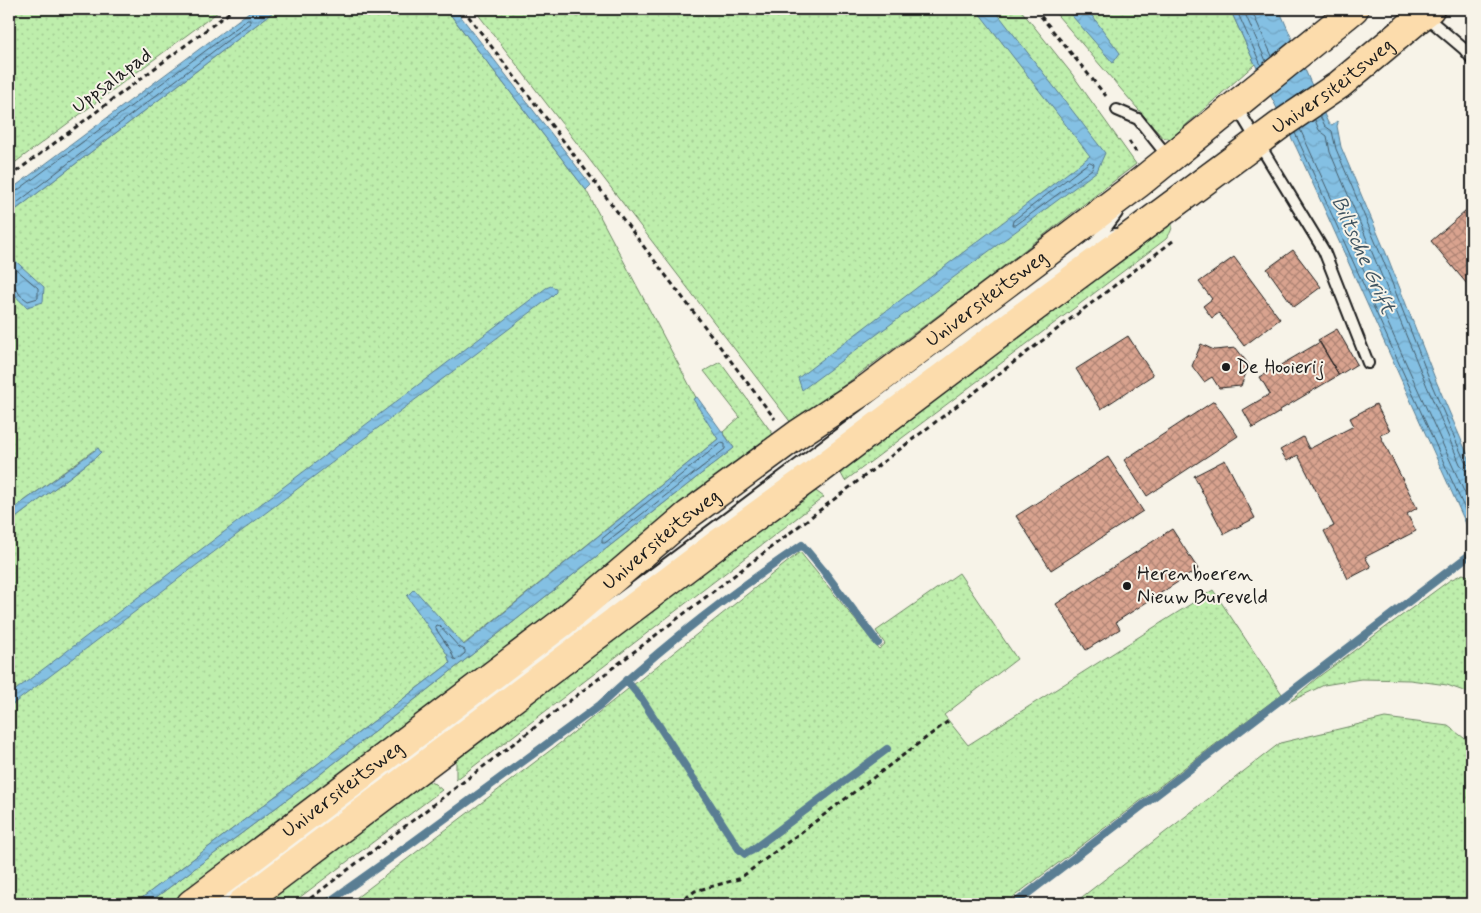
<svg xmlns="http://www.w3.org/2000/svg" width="1481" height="913" viewBox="0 0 1481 913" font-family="Mynerve,sans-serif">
<defs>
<pattern id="grass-dots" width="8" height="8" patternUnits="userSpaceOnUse" patternTransform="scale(1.25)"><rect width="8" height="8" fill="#beeeac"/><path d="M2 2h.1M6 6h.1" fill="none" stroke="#a3cc93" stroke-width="1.8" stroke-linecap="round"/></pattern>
<pattern id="water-waves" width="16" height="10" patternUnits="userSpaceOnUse" patternTransform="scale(1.25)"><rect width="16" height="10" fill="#84c0e3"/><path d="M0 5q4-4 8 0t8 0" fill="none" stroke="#71a4c2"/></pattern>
<pattern id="building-cross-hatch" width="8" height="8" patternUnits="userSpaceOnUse" patternTransform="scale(1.25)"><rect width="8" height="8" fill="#d9a38f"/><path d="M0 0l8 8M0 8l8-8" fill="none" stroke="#af8474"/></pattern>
</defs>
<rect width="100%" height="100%" fill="#f7f3e8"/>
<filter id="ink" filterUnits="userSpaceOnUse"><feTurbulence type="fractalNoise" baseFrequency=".02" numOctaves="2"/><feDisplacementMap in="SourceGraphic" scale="10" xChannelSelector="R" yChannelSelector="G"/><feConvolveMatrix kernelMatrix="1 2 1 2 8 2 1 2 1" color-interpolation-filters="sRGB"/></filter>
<g filter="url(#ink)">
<path fill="url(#grass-dots)" stroke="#6d8564" d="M9 9H222L9 167Z
M277 9H446L586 190 718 439 463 645 413 590 447 654 450 663 134 904H9V523L96 457 94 450 9 512V285L16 298 13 260 9 255V215Z
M474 9H1020L1072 74 1136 164 983 282 792 424Z
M1052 9H1230L1255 64 1170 139 1162 137Z
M1170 216C1174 226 1172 231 1166 239L845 481 838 468Z
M720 362 775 437 456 697 182 904H147L309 783 734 448 723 432 740 417 704 371Z
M813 489 824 497 456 780V752Z
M800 552 879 649 885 644 876 631 959 573 1017 659 944 715 968 745 1213 590 1282 694 1004 904H348L564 740Z
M1463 574 1472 577V694L1447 685 1410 680 1361 679 1324 685 1289 702 1317 678 1450 580Z
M1385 718 1448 726 1472 744V904H1073L1280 743Z
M427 781 435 784 442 790 291 904H252Z"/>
<path fill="url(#water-waves)" stroke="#5a7e93" d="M253 9H277L9 215V191Z
M446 9H455L591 185 586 190Z
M976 9H994L1105 153 1097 171 802 390 798 378 1090 156Z
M1066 9H1087L1120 53 1113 63Z
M1230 9H1279L1328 123 1332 125 1337 121 1338 123 1337 126 1341 147 1388 258 1436 381 1472 465V557L1467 526 1328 217 1297 149 1255 64Z
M9 255 44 287 43 302 27 307C5 289 9 281 9 255Z
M551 286 556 288V292L551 297 9 707V695L546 288Z
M697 397 734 448 309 783 147 904H134L450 663 447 654 407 596 414 589 464 645 718 439 693 399Z
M98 448 101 452 96 457 9 523V512Z"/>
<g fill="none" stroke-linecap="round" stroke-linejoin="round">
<path stroke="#465e6c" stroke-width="1" d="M1236 9 1261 65
M1243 9 1266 61
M1251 9 1272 56
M1320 116 1325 126 1332 131 1336 149 1383 260 1431 383 1465 462 1468 465 1472 466
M1315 120 1319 130 1327 136 1330 152C1375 256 1415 361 1460 464L1465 470 1472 472
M1300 129 1472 509
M1295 133 1472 525
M1090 162 1094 164 1092 169 1016 225H1012L1013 221Z
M9 194 14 193 247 20H250V23L9 209
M9 263 38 288V298L28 301 20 295 14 285 9 284
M721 443 725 444V449L605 543H602V539Z
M437 625 440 626 459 647 465 650V653L457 660 454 659 451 651 436 629Z"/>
<path stroke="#5a7e93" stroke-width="8" d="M626 680 641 698 739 849 745 854 751 851 887 749
M326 904 409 845 600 705C662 646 731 593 802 545L823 570 878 643
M1014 904 1472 553"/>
</g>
<path fill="url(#building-cross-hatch)" stroke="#1c1c1c" d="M1472 206V290L1431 241Z
M1293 250 1321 287 1294 307 1267 269Z
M1234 257 1280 319 1244 346 1219 313 1212 318 1203 306 1212 299 1199 282Z
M1337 329 1357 364 1339 375 1318 340Z
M1128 336 1153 375 1101 409 1076 369Z
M1320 342 1339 375 1280 410V412L1253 428 1243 410 1270 394 1260 377Z
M1201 344 1214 350 1236 348 1249 365 1241 386 1219 388 1212 377 1204 382 1192 366Z
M1214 401 1238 436 1147 496 1124 460Z
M1376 404 1390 431 1380 435 1417 508 1407 514 1416 531 1365 557 1371 567 1348 579 1324 531 1334 526 1298 455 1287 461 1280 450 1303 437 1309 449 1354 426 1350 418Z
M1108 457 1143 511 1051 570 1016 516Z
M1225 460 1255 518 1224 534 1194 476Z
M1172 529 1198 569 1116 622 1120 629 1086 650 1056 604Z"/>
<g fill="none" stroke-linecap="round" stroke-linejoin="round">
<defs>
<path id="service" d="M1424 15 1464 49 1472 59
M1236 106 1324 251 1368 363
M1117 110 1138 119 1169 158
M1096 241 1117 213
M215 904 807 458 1094 243 1115 234"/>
<g id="primary">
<path id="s1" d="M191 904 563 622 688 515 798 434 868 388 1138 184 1354 9"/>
<path id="s2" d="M241 904 719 543 818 471 1051 295 1280 125 1339 85 1430 9"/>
</g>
</defs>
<use href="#service" stroke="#1c1c1c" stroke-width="14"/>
<use href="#primary" stroke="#1c1c1c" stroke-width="31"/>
<path stroke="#1c1c1c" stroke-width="3" stroke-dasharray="5 4" stroke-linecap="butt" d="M463 9 775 419
M1035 9 1106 96
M1129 141 1136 152
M9 177 234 9
M303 904 1173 241
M678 904 695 891 739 879 951 719"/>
<use href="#service" stroke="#f7f3e8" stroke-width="10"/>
<use href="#primary" stroke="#fcdcac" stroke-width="28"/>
</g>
</g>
<g fill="#1c1c1c" stroke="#f7f3e8" stroke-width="2">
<circle cx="1226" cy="367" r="5"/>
<circle cx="1127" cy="586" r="5"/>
</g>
<g text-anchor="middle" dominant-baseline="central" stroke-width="4" stroke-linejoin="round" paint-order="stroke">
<g font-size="20" fill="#1c1c1c" stroke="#f7f3e8">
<text transform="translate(112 81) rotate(-37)">Uppsalapad</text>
<text stroke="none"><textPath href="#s2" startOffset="1364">Universiteitsweg</textPath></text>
<text stroke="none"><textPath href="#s1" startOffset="1000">Universiteitsweg</textPath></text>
<text stroke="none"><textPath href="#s1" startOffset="595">Universiteitsweg</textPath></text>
<text stroke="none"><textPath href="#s1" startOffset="190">Universiteitsweg</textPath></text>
</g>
<g font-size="20" fill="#1c1c1c" stroke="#f7f3e8" text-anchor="start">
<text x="1236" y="367">De Hooierij</text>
<text x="1137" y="574">Herenboeren<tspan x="1137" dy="23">Nieuw Bureveld</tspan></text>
</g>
<g font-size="21" font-style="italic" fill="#405562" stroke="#f7f3e8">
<text transform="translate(1363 255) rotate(66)">Biltsche Grift</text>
</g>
</g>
<rect width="1481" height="913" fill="none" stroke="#f7f3e8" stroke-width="30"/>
<rect x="15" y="15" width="1451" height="883" fill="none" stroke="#1c1c1c" stroke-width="2" filter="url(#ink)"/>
</svg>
